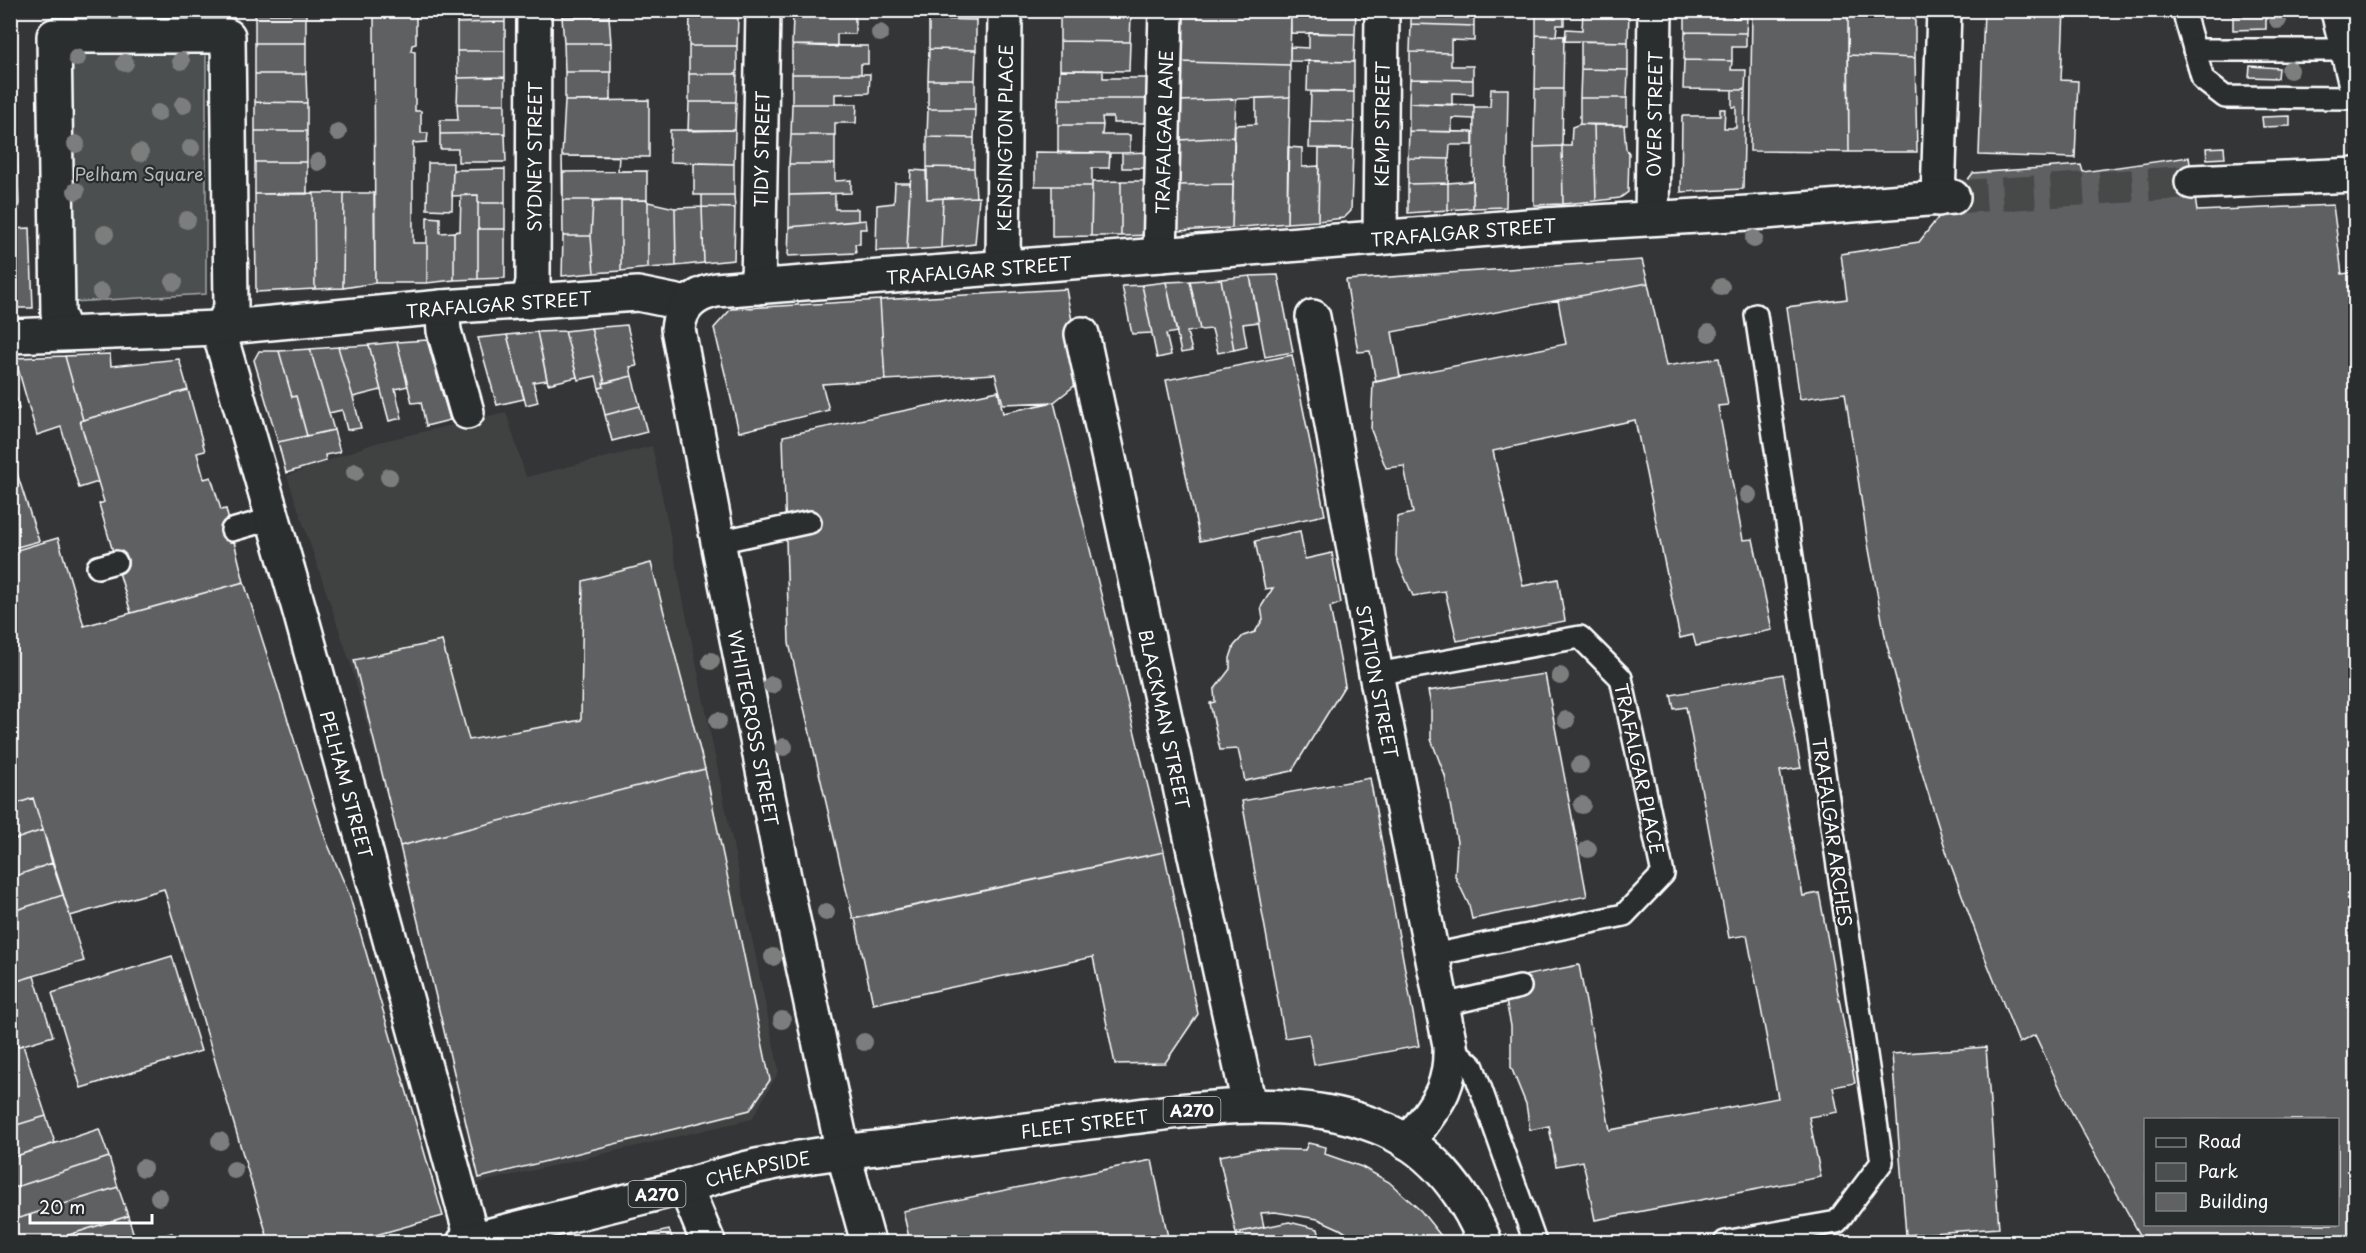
<svg xmlns="http://www.w3.org/2000/svg" width="2366" height="1253" viewBox="0 0 2366 1253" font-family="'Playpen Sans',sans-serif">
<rect width="100%" height="100%" fill="#333536"/>
<filter id="ink" filterUnits="userSpaceOnUse"><feTurbulence type="fractalNoise" baseFrequency=".0167" numOctaves="2"/><feDisplacementMap in="SourceGraphic" scale="12" xChannelSelector="R" yChannelSelector="G"/><feConvolveMatrix kernelMatrix="1 2 1 2 8 2 1 2 1" color-interpolation-filters="sRGB"/></filter>
<g filter="url(#ink)">
<path fill="#404243" d="M506 412 526 477 652 446 779 1071 752 1119 478 1183 400 846 350 662 287 476 375 443Z"/>
<path fill="#4c4f50" stroke="#a6a7a8" stroke-width="1.5" d="M69 50 206 51V294L73 302Z"/>
<path fill="#5f6162" stroke="#fff" stroke-width="1.5" fill-rule="evenodd" d="M255 10H306V14H255Z
M374 10H416V44L412 45 411 51 415 52V111H421V133H428L427 142 413 143V243H427V283H375Z
M457 10H505V22L457 23Z
M562 10H609V17H562Z
M689 10H738V18L690 16Z
M793 10H837L838 15 793 16Z
M929 10H976V20L929 19Z
M1060 10H1102V14H1060Z
M1183 10H1291L1290 65 1182 62Z
M1291 10H1356L1355 34 1291 33Z
M1411 10 1474 11V26L1411 24Z
M1536 10H1564V25H1557L1556 36 1536 35Z
M1685 10H1733V18H1747L1746 33 1685 32Z
M1752 10H1848L1849 152 1750 151Z
M1848 10H1915V58L1848 55Z
M1984 10H2064L2061 80 2078 81 2075 158 1979 155Z
M1583 11 1629 12 1628 42 1565 41 1566 29 1582 30Z
M255 14H306V43H255Z
M1060 14 1131 15 1130 42 1060 41Z
M690 16 738 18 737 46H689Z
M793 16H855V34H837V47L792 45Z
M2233 16H2266V29L2233 30Z
M562 17H609L611 43H564Z
M929 19 976 20V50L929 49Z
M505 22V51H457V23Z
M1411 24 1474 26V41L1451 40V53L1410 52Z
M10 32H15V61H10Z
M1685 32 1746 33V47H1732V61L1684 60Z
M1309 33 1355 34 1354 62 1290 61V47L1309 48Z
M1536 35 1564 36 1563 89H1535Z
M1060 41 1130 42 1129 71 1060 70Z
M1581 41 1628 42V70L1581 69Z
M255 43H306V74H255Z
M564 43H611V72H565Z
M792 45 868 46V64H861V74H792Z
M689 46H737V74H689Z
M929 49 976 50 975 80H928Z
M457 51H505V77L458 78Z
M1410 52 1451 53V66H1473V80L1410 79Z
M1848 55 1915 58 1917 152H1849Z
M1684 60 1732 61 1731 70H1746L1745 90 1683 89Z
M10 61H15L17 91H10Z
M1308 61 1354 62V92L1307 91Z
M1182 62 1290 65V97L1179 101Z
M2250 66 2279 68 2278 78 2249 77Z
M1581 69 1628 70 1627 98H1580Z
M1060 70H1103V78H1152V99H1059Z
M565 72H611V101H565Z
M255 74H306L307 103 255 102Z
M689 74H737L736 102H689Z
M792 74H870L869 93 835 94V104H792Z
M505 77V104H457L458 78Z
M1410 79 1473 80V94L1452 93V105L1409 103Z
M928 80H975V109H928Z
M1491 89H1508L1506 207 1473 208 1474 107H1490Z
M1535 89H1563L1562 146 1534 147Z
M1732 90H1745L1743 189 1681 192 1682 116H1720V109H1725L1724 128H1736V107H1732Z
M10 91H17V120H10Z
M1311 92H1354V122L1310 121Z
M1290 97 1287 223 1232 228 1235 125 1256 124V98Z
M1580 98H1627V125L1580 124Z
M1059 99H1152V123H1113V117H1102L1103 125H1058Z
M1236 99 1234 137 1179 140V101Z
M649 100V157L562 156 565 101Z
M255 102 307 103V131H255Z
M689 102H736L735 130 688 131Z
M1409 103 1474 105V119L1452 118V132L1409 131Z
M457 104H505V133L440 134V120H458Z
M792 104H857L856 123H835V135H791Z
M928 109H975L974 138 927 137Z
M2290 116V126L2263 127 2262 117Z
M10 120H17V149H10Z
M1310 121 1354 122 1353 149 1309 148Z
M1580 124 1594 125 1596 201 1563 204 1562 146H1571L1572 127Z
M1058 125H1103L1102 135H1130V153H1058Z
M1594 125H1624L1626 149 1629 153 1628 192 1620 198 1596 201Z
M670 130H735L734 164 670 162Z
M255 131H307V162H255Z
M1409 131 1473 132V145H1450L1449 159 1408 158Z
M505 133 506 162H458V149H440V134Z
M791 135H835V164H789Z
M927 137 974 138V168L927 167Z
M1234 137 1233 184 1178 185 1179 140Z
M1562 146 1563 204 1534 205V147Z
M1288 147 1302 148V167L1319 166 1318 221 1287 223Z
M2224 147 2225 158 2207 159 2206 148Z
M10 149H17L18 178H10Z
M1319 149H1353L1351 211 1344 218 1318 221Z
M1035 152 1110 153 1109 168H1092V186H1035Z
M1151 152V168H1122V153Z
M562 156H619L618 171H647V200L593 201 591 236H563Z
M562 156H619L618 171H647V200H563Z
M2189 157 2197 211 2333 205 2342 274 2356 272V1242H2144L2070 1109 2035 1035 2019 1043 1984 955 1948 857 1914 747 1886 641 1868 544 1845 393 1800 399 1787 307 1847 299 1841 254 1919 242 1973 173 2081 165 2083 172ZM2146 1120H2338V1224H2146Z
M1408 158 1449 159 1448 183 1408 184Z
M255 162H307V194H255Z
M428 163H453L452 210 427 209Z
M694 163 734 164V195H694Z
M789 164H835V181L851 180V193L789 195Z
M927 167 974 168 976 197 927 199Z
M505 169V203H478V195L452 196 453 170Z
M911 170 926 171 927 199 943 198 941 248 907 250Z
M647 171V200H563V172Z
M10 178H18L19 209H10Z
M1121 181H1151L1150 235 1121 236Z
M1121 181V236H1091L1092 182Z
M1473 181V208L1448 210V183Z
M895 183H910L907 250 876 251 877 205 894 203Z
M1448 183V210L1408 213V184Z
M1233 184 1232 228 1178 231V185Z
M1052 186H1092L1091 236 1052 237Z
M314 193 315 289 256 292 255 194Z
M314 193H344L343 288 315 289Z
M344 193H374L375 283 343 288Z
M835 194V209H858V221L789 227V195Z
M461 195H478V279L454 280V232L460 231Z
M702 195H734L735 208 702 207Z
M979 197 975 244 941 248 943 198Z
M621 200H647L648 202V268L621 271Z
M621 200V271L594 273 591 236 593 201Z
M648 202 675 208 676 266 648 268Z
M478 203H505V229H478Z
M702 207 704 263 676 266 675 208Z
M702 207 735 208 734 260 704 263Z
M427 217 440 218V233L454 232V280L427 283Z
M866 220 867 229H860V244H855L856 253 788 256 789 227Z
M30 228 33 308H10V229Z
M478 229H505V278L478 279Z
M563 236H591L594 273 562 276Z
M1642 260 1648 283 1392 332 1400 377 1376 382 1370 351 1358 352 1346 280Z
M1278 275 1293 352 1265 357 1250 276Z
M1250 276 1259 322 1243 324 1247 347 1234 350 1221 279Z
M1221 279 1234 350 1218 353 1212 329 1200 330 1190 281Z
M1190 281 1200 330 1187 332 1192 351 1181 353 1166 282Z
M1166 282 1177 332 1166 334 1171 355 1157 358 1142 285Z
M1648 283 1666 366 1719 358 1728 405 1718 406 1743 540 1753 539 1772 630 1696 646 1693 635 1680 638 1635 420 1493 451 1523 586 1558 579 1565 621 1457 641 1445 591 1413 596 1396 557 1397 517 1413 513 1404 466 1386 468 1371 430 1373 382 1566 344 1558 300Z
M1142 285 1152 333 1132 334 1122 286Z
M1066 289 1083 379 1054 402 1003 404 995 374 885 380 880 300Z
M880 300 885 380 822 384 829 410 739 432 714 328 731 309Z
M627 325 637 366 630 367 632 376 605 383 591 328Z
M591 328 605 383H603L604 387 599 388 596 376 578 380 565 331Z
M565 331 577 377 548 384 537 332Z
M537 332 547 380 533 382 538 402 526 405 507 335Z
M507 335 524 399 497 405 478 338Z
M427 340 450 420 426 426 421 402 412 403 397 342Z
M397 342 408 386 395 389 402 418 389 421 369 345Z
M369 345 381 390 353 397 338 347Z
M338 347 353 397 361 428 347 430 342 410 329 413 310 349Z
M310 349 334 430 307 436 296 396 292 397 279 351Z
M259 351H279L292 397 296 396 307 436 278 442 254 360Z
M110 354 111 366 179 359 188 390 83 420 65 356Z
M1292 355 1325 515 1200 541 1166 380Z
M65 356 83 420 80 421 98 482 79 488 61 427 37 435 15 358Z
M10 376 19 409 10 411Z
M632 376 640 406 605 415 599 388 604 387 603 383Z
M188 390 205 451 197 453 204 479 211 477 221 510 226 509 244 582 131 613 99 504 104 502 80 421Z
M998 391 1003 413 1054 402 1164 852 853 919 789 643 783 436Z
M640 406 647 432 612 441 605 415Z
M334 430 340 452 325 455 326 461 286 473 278 442Z
M10 452 39 541 10 549Z
M1300 531 1305 559 1332 553 1341 603 1330 607 1345 685 1292 771 1245 781 1238 749 1220 750 1210 703 1215 702 1214 690 1230 669V658L1234 646 1243 636 1255 632 1263 619 1261 607 1273 588 1265 589 1255 541Z
M58 538 84 626 244 582 326 840 349 894 443 1216 351 1242H269L164 889 70 916 33 798 10 806V552Z
M651 563 705 769 400 846 354 660 442 641 469 740 581 720 583 581Z
M1545 674 1587 896 1472 919 1469 905 1455 876 1457 842 1445 776 1431 739V705L1428 691Z
M1783 674 1801 768 1780 771 1803 896 1819 893 1855 1083 1833 1087 1838 1112 1809 1117 1821 1177 1595 1220 1583 1161 1556 1166 1549 1126 1530 1130 1526 1104 1511 1067V1026L1506 1001 1522 998 1518 977 1579 965 1610 1130 1778 1098 1747 935 1729 938 1686 707 1674 709 1671 695Z
M705 769 770 1080 750 1110 479 1178 400 846Z
M1370 778 1419 1046 1314 1065 1309 1034 1285 1038 1242 801Z
M33 798 43 830 10 841V806Z
M43 830 52 863 10 878V841Z
M1164 852 1198 1014 1165 1063 1115 1064 1093 957 873 1004 855 918Z
M52 863 63 895 10 912V878Z
M63 895 84 961 10 983V912Z
M172 956 201 1051 81 1088 52 993Z
M34 976 53 1036 10 1049V983Z
M23 1045 46 1116 10 1127V1049Z
M1986 1047 1999 1228 1906 1235 1892 1054Z
M46 1116 55 1143 10 1158V1127Z
M99 1129 109 1157 10 1189V1158Z
M1308 1143 1326 1147 1325 1154 1362 1167 1389 1182 1421 1211 1446 1242H1360L1340 1229 1318 1219 1275 1212 1261 1213 1264 1227 1236 1233 1219 1156 1257 1149 1305 1150Z
M109 1157 118 1187 10 1221V1189Z
M1152 1160 1169 1242H1084V1240L1073 1242H910L903 1211Z
M118 1187 128 1216 47 1242H10V1221Z
M128 1216 136 1242H47Z
M1289 1222 1318 1229 1321 1242H1238L1236 1233Z
M669 1230 674 1242H641L638 1237Z
M172 1233 175 1242H141Z"/>
<g fill="none" stroke-linecap="round" stroke-linejoin="round">
<path stroke="#47494a" stroke-width="33" stroke-dasharray="33 16" stroke-linecap="butt" d="M1953 197 2192 182"/>
<defs>
<g id="service">
<path d="M2183 10 2203 80 2225 97 2356 98"/>
<path d="M2194 50H2348"/>
<path d="M232 530 274 518"/>
<path d="M718 542 810 522"/>
<path d="M98 567 116 562"/>
<path id="s1" d="M1376 674 1580 637 1621 678 1663 874 1624 915 1433 955"/>
<path d="M1443 1005 1520 987"/>
<path d="M1450 1045 1473 1067 1535 1242"/>
<path d="M1725 1242 1837 1222 1882 1162 1756 315"/>
</g>
<g id="minor">
<path id="s2" d="M1652 218 1655 10"/>
<path id="s3" d="M1380 238 1382 10"/>
<path id="s4" d="M1160 255 1166 10"/>
<path id="s5" d="M1003 267 1005 10"/>
<path id="s6" d="M758 287 763 10"/>
<path id="s7" d="M528 302 533 282 534 10"/>
<path d="M442 307 444 331 467 412"/>
<path id="s8" d="M1313 317 1376 674 1450 1045C1452 1092 1433 1107 1408 1143"/>
<path id="s9" d="M218 328 300 612 473 1242"/>
<path d="M66 333 58 314 54 36H228L231 308 222 327"/>
<path id="s10" d="M1082 334 1249 1105"/>
<path id="s11" d="M10 336 218 328 442 307 638 294 687 304"/>
<path d="M843 1152 868 1242"/>
<path d="M685 1186 708 1242"/>
</g>
<g id="tertiary">
<path d="M2192 182 2356 175"/>
<path d="M1938 199 1944 10"/>
<path id="s12" d="M843 1152 785 882 718 542 678 329C680 306 694 295 716 290L1528 226 1765 212 1953 197"/>
</g>
<g id="primary">
<path d="M2337 10 2339 15 2356 85"/>
<path id="s13" d="M464 1242C533 1224 603 1207 672 1190 702 1182 731 1171 762 1165 819 1153 878 1148 936 1141 985 1135 1034 1129 1083 1123 1179 1112 1282 1090 1376 1126 1429 1146 1464 1191 1485 1242"/>
</g>
</defs>
<use href="#service" stroke="#fff" stroke-width="26"/>
<use href="#minor" stroke="#fff" stroke-width="38"/>
<use href="#tertiary" stroke="#fff" stroke-width="38"/>
<use href="#primary" stroke="#fff" stroke-width="38"/>
<use href="#service" stroke="#2a2d2e" stroke-width="21"/>
<use href="#minor" stroke="#2a2d2e" stroke-width="33"/>
<use href="#tertiary" stroke="#2a2d2e" stroke-width="33"/>
<use href="#primary" stroke="#2a2d2e" stroke-width="33"/>
</g>
<g fill="#7c7e7e">
<circle cx="2278" cy="20" r="9"/>
<circle cx="880" cy="33" r="9"/>
<circle cx="77" cy="58" r="9"/>
<circle cx="181" cy="61" r="9"/>
<circle cx="125" cy="63" r="9"/>
<circle cx="2290" cy="70" r="9"/>
<circle cx="183" cy="105" r="9"/>
<circle cx="158" cy="113" r="9"/>
<circle cx="338" cy="132" r="9"/>
<circle cx="76" cy="144" r="9"/>
<circle cx="191" cy="148" r="9"/>
<circle cx="140" cy="153" r="9"/>
<circle cx="318" cy="162" r="9"/>
<circle cx="76" cy="191" r="9"/>
<circle cx="187" cy="220" r="9"/>
<circle cx="105" cy="234" r="9"/>
<circle cx="1754" cy="239" r="9"/>
<circle cx="174" cy="282" r="9"/>
<circle cx="1721" cy="287" r="9"/>
<circle cx="101" cy="292" r="9"/>
<circle cx="1709" cy="333" r="9"/>
<circle cx="355" cy="472" r="9"/>
<circle cx="389" cy="477" r="9"/>
<circle cx="1748" cy="495" r="9"/>
<circle cx="711" cy="661" r="9"/>
<circle cx="1560" cy="676" r="9"/>
<circle cx="772" cy="685" r="9"/>
<circle cx="1566" cy="720" r="9"/>
<circle cx="718" cy="721" r="9"/>
<circle cx="784" cy="747" r="9"/>
<circle cx="1580" cy="765" r="9"/>
<circle cx="1582" cy="805" r="9"/>
<circle cx="1588" cy="849" r="9"/>
<circle cx="826" cy="912" r="9"/>
<circle cx="773" cy="957" r="9"/>
<circle cx="782" cy="1020" r="9"/>
<circle cx="864" cy="1042" r="9"/>
<circle cx="220" cy="1141" r="9"/>
<circle cx="143" cy="1168" r="9"/>
<circle cx="234" cy="1170" r="9"/>
<circle cx="159" cy="1197" r="9"/>
</g>
</g>
<g text-anchor="middle" dominant-baseline="central" stroke-width="4.5" stroke-linejoin="round" paint-order="stroke">
<g fill="#2a2d2e" stroke="#bfc0c0" stroke-width="1.5">
<rect x="1163.5" y="1097" width="57" height="26" rx="4.5"/>
<rect x="628.5" y="1181" width="57" height="26" rx="4.5"/>
</g>
<g font-size="16" font-weight="bold" fill="#fff">
<text x="1192" y="1110">A270</text>
<text x="657" y="1194">A270</text>
</g>
<g font-size="18" fill="#fff" stroke="#2a2d2e">
<text stroke="none"><textPath href="#s2" startOffset="104">OVER STREET</textPath></text>
<text stroke="none"><textPath href="#s3" startOffset="114">KEMP STREET</textPath></text>
<text stroke="none"><textPath href="#s4" startOffset="123">TRAFALGAR LANE</textPath></text>
<text stroke="none"><textPath href="#s5" startOffset="129">KENSINGTON PLACE</textPath></text>
<text stroke="none"><textPath href="#s6" startOffset="138">TIDY STREET</textPath></text>
<text stroke="none"><textPath href="#s7" startOffset="146">SYDNEY STREET</textPath></text>
<text stroke="none"><textPath href="#s12" startOffset="1648">TRAFALGAR STREET</textPath></text>
<text stroke="none"><textPath href="#s12" startOffset="1162">TRAFALGAR STREET</textPath></text>
<text stroke="none"><textPath href="#s11" startOffset="490">TRAFALGAR STREET</textPath></text>
<text stroke="none"><textPath href="#s8" startOffset="370">STATION STREET</textPath></text>
<text stroke="none"><textPath href="#s10" startOffset="394">BLACKMAN STREET</textPath></text>
<text transform="translate(754 728) rotate(79)">WHITECROSS STREET</text>
<text stroke="none"><textPath href="#s1" startOffset="358">TRAFALGAR PLACE</textPath></text>
<text stroke="none"><textPath href="#s9" startOffset="474">PELHAM STREET</textPath></text>
<text transform="translate(1833 832) rotate(82)">TRAFALGAR ARCHES</text>
<text stroke="none"><textPath href="#s13" startOffset="633">FLEET STREET</textPath></text>
<text stroke="none"><textPath href="#s13" startOffset="303">CHEAPSIDE</textPath></text>
</g>
<g font-size="18" fill="#b7b9b9" stroke="#2a2d2e">
<text x="139" y="173">Pelham Square</text>
</g>
</g>
<rect width="2366" height="1253" fill="none" stroke="#2a2d2e" stroke-width="36"/>
<rect x="18" y="18" width="2330" height="1217" fill="none" stroke="#fff" stroke-width="2" filter="url(#ink)"/>
<rect x="2144" y="1118" width="195" height="108" fill="#2a2d2e" stroke="#7f8182" stroke-width="1.5"/>
<rect x="2156" y="1138" width="30" height="9" fill="#2a2d2e" stroke="#7f8182" stroke-width="1.5"/>
<text x="2198" y="1148" font-size="18" fill="#ffffff">Road</text>
<rect x="2156" y="1163" width="30" height="18" fill="#4c4f50" stroke="#7f8182" stroke-width="1.5"/>
<text x="2198" y="1178" font-size="18" fill="#ffffff">Park</text>
<rect x="2156" y="1193" width="30" height="18" fill="#5f6162" stroke="#7f8182" stroke-width="1.5"/>
<text x="2198" y="1208" font-size="18" fill="#ffffff">Building</text>
<path d="M30 1214v9h122v-9" fill="none" stroke="#ffffff" stroke-width="3"/>
<text x="39" y="1214" font-size="18" fill="#ffffff" stroke="#2a2d2e" stroke-width="4.5" paint-order="stroke">20 m</text>
</svg>
